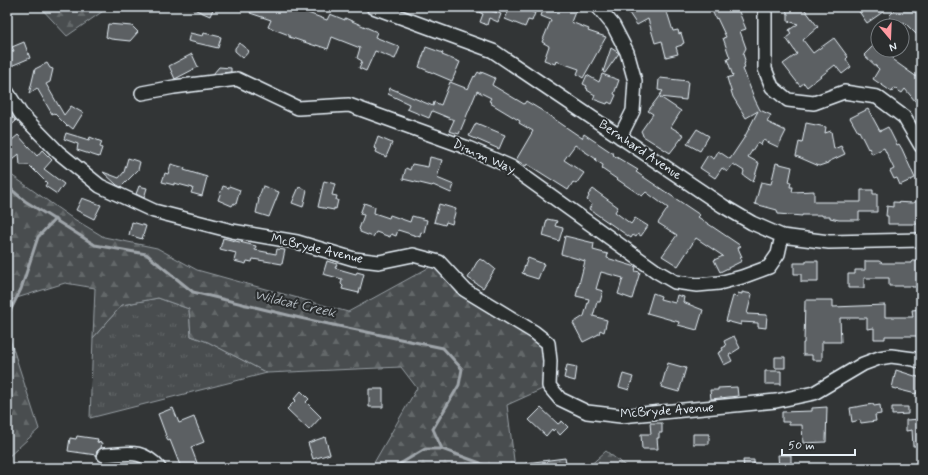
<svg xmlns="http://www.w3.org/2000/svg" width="928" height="475" viewBox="0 0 928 475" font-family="Mynerve,sans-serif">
<defs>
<pattern id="grass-tufts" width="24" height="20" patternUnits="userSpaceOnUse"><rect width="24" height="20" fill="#494d4f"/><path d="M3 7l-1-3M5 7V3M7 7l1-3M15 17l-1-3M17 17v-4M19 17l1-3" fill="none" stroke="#636769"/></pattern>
<pattern id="forest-firs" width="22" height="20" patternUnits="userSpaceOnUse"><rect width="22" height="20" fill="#494d4f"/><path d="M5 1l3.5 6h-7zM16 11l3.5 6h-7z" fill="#636769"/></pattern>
</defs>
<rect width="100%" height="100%" fill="#323536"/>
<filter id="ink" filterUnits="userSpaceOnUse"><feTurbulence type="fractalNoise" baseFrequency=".025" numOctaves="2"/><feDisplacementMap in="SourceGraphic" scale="8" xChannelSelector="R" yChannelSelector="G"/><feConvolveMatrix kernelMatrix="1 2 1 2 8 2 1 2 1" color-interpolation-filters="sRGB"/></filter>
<g filter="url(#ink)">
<path fill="url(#grass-tufts)" stroke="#989fa4" d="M158 298 189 309 191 336 208 342 267 373 90 418 93 338 122 305Z"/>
<path fill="url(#forest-firs)" stroke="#989fa4" d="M40 7H109L67 36Z
M7 172 69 216 104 237 157 248 197 270 348 312 439 262 465 290 548 343 549 386 507 405 515 468H371L417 388 401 367 267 373 208 342 191 336 189 309 158 298 122 305 93 338 95 288 65 283 7 301Z
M7 330 39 429 7 458Z
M606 451 628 468H587Z"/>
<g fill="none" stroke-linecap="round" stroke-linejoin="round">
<path stroke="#9fa5aa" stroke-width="3" d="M7 186 25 201 95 245 146 254 193 292 300 318 443 348 462 369 459 385 433 429 442 449 480 463 487 468
M7 317 21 289 38 237 55 219
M393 468 425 449H442"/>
</g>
<path fill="#5c6063" stroke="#e8f1f8" d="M189 7H214L210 16Z
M253 7H310L308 13 327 20 330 14 345 20V18L377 32 375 37 400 47 395 59 375 51 366 71 359 68 362 61 357 58 360 48 332 37 328 49 316 45V46L289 37V35L268 27 271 20 250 13Z
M467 7H494L492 11 501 14 498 22 489 18 487 25 480 22 483 14Z
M510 7H519L535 13 532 21 528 20 525 27 505 19Z
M544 7 556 11 558 7H577L571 22 589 29 588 31 606 37 583 78 577 74 579 69 556 61 555 64 544 60 549 46 542 42 551 20 541 16Z
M625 7H663L668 15 673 31 678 30 679 34 681 33 684 43 682 44V45L676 47 678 54 666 57 662 41 655 43 648 19 637 25Z
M719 7H737L746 29 740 31 746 48 743 54 745 60 744 61 745 63 744 64 745 68 743 69 755 100 760 110 771 115 767 122 786 131 778 147 763 140 761 145 757 143 748 157 759 163 753 182 743 175 744 171 733 164 727 172 722 168 715 178 700 168 708 155 714 159 718 151 730 159 744 138 758 111 746 118 733 97 727 78 733 76 727 59 730 58 723 38 726 37 717 18 716 19 712 11Z
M784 7H803L818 27 803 40 813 53 834 38 848 57 846 59 851 67 842 74 835 65 807 87 804 83 800 86 783 64 797 54 786 38 791 34 789 30 798 24 788 21V14Z
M862 7H890L867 23 858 10Z
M898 7H911L921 16V39L904 22 899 26 889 16Z
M108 24 132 26 138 32 130 41 111 39 106 37Z
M190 33 203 36 204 33 221 37 218 48 188 41Z
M24 42 30 58 11 66 7 54 14 51 12 47Z
M239 43 249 51 243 58 235 51V48Z
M874 45 883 54 886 51 894 59 893 60 921 80V108L905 89 902 93 894 88 892 92 873 79 879 69 864 55Z
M426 47 443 53 442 55 460 62 452 81 419 67Z
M611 48 619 53 605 73 603 72Z
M192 54 198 67 175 79 169 66Z
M47 63 50 68 53 69 50 82 46 84 64 115 71 106 83 113 73 129 68 125 67 126 54 113 52 114 37 88 29 94 35 69Z
M219 67 231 68V72L213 74Z
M478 72 481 74V72L486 74 495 78 492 85 524 104 526 101 541 110 582 138 584 134 614 154 613 155 638 170 636 172 700 215 698 217 741 246 738 248 742 257 740 258 742 261 720 272 714 260 723 256 696 238 678 266 662 256 677 235 658 223 668 208 646 192 642 196 627 186 602 169 603 165 595 160 596 159 575 145 564 160 584 173 576 184 573 182 568 190 527 164 526 166 516 160 533 131 519 123 520 121 490 103 491 102 489 101 491 98 477 91 459 134 449 131 454 120 432 111 429 118 407 109 409 104 388 94 390 88 433 106 434 102 441 105 450 82 468 89 474 76 475 77Z
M602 74 619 80 614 94 616 95 612 104 608 102 607 104 593 99 595 95 587 90 588 89 586 88 587 86 583 84 587 75 599 82Z
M660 78 688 81 686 100 660 97 681 111 671 127 684 135 670 153 643 136 642 133 641 131 653 114 648 111 663 91 658 90 659 79Z
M868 109 880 131 888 127 897 145 899 144 902 149 915 178 900 185 897 178 894 179 890 171 894 169 884 148 872 154 869 148 868 149 859 131 858 132 850 118Z
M7 111 16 121 7 129Z
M476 123 505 135 499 149 469 136Z
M806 123 826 127 825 133 831 131 834 149 841 146 845 154 828 162V163L819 166 796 156 799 142 802 143Z
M697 129 709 136 700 151 687 144Z
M66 133 89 140 90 137 102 142 100 147 102 148 99 157 77 150 78 144 64 139Z
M18 135 37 156 42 150 52 160 44 169 64 184 57 194 45 186 47 183 29 165H20L19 154 12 160 7 154V144Z
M378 137 392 143 386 157 376 152 377 149 374 148Z
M430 157 442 160 437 178 454 185 451 193 433 185 432 186 403 179 406 168 410 170 412 164 428 167Z
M128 158 140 162 138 170 121 187 117 185 103 172 119 178 124 172Z
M776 163 792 167 789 182H791L790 187H793L792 192 814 191V202H861V190H873V194H877V212H859V220H839L830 218V216H822V215H802V216L778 214 777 210 755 204 761 182 771 184Z
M171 164 185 168 184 170 207 177 202 196 191 193 193 188 174 183V185L162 182 165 173 168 174Z
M324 181 335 184 332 195 337 196 336 200H338L336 209 334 208V210L318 207Z
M139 186 147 188 144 198 136 194Z
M223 186 229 188V186L240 190 236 204 234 203 232 206 218 200Z
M263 186 279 192 269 217 256 213 259 199H258Z
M299 187 307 190 303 207 292 203Z
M593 189 618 207 615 212 631 224 635 218 648 226 641 236 638 234 636 237 633 235 631 238 589 209 592 204 587 200 589 196 588 195Z
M82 198 101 205 94 219 76 210Z
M921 199V224H888V216H886L887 206 893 207V202L913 203Z
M364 203 375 207 374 213 389 218 390 215 410 222 412 216 427 220 424 233 421 232 420 237 398 230 396 236 391 234 390 237 376 232 373 237 360 232V230L359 229 364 215 360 214Z
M439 204 456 209 452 224 446 222 445 225 434 222Z
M547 219 557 221 555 226 563 228 559 241 543 236Z
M132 222 146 226 142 239 129 235Z
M565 236 594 243 593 250 608 254 607 258 636 267 635 271 640 272 632 299 618 294 623 278 601 272 596 289 603 291 600 302H597L593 316 607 320 604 332 600 330 599 334 583 342 573 323 584 316 589 299 576 296 585 261 561 254Z
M223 238 256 246 255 250 276 254 277 249 285 250 282 264 253 259 252 262 247 261 246 264 234 261 236 253 220 249Z
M528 258 544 264 538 279 525 275V274L522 273Z
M480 259 483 261 484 260 495 269 483 288 468 278 477 262Z
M327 261 337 264 335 268 356 274 357 272 364 274 359 293 342 289 343 286 341 284 342 279 323 274Z
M806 261H818V282H801V274H794V263H806Z
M865 261H879L882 263H912V261H921V287H912V286H889V278H864V288H848V274H855V270H865Z
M742 292 752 294 747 314 767 315 766 328 758 327V323L741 322V325L726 321 733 296 737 297 738 293 742 294Z
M653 293 661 296 660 299 675 303 677 295 684 297 683 302 703 310 697 330 678 325 679 322 647 313Z
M805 300H833V307L885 305V317H913L912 310 921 309V336H885V339H874V328L867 329V318H840L841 342H822V360H812V355H803V343H804Z
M734 336 740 348 729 355 732 361 724 365 718 353 723 350 722 348 726 346 724 341Z
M775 357H785V368H775Z
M668 363 686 368 679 392 661 387Z
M567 365 577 367 575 381 564 378Z
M896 370 921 378V393L917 392 916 394 892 388Z
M765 371H781V384H765Z
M623 374 633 377 629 390 619 387Z
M737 387 738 396 711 399 710 390H718V388Z
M369 389H383V407H369Z
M301 391 309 399 306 402 321 417 309 430 287 409 296 400 294 399Z
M873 404 874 406 880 405 881 414 875 415 876 421 861 423 860 420 852 422 850 408Z
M827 407 826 442 803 443 802 425H789V422H782V412L812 411V408Z
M892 407H908V414L892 415Z
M173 408 179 423 194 417 204 442 191 447 199 468H181L170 440 168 441 158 414Z
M541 408 558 424 562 421 568 427 560 435 555 429 553 431 552 429 546 436 529 420Z
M921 419V431H919V446H913L912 430 906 431V420Z
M650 423H662V433H659V438H657L658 449H642L641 434H651Z
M693 434H709V444H693Z
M77 436 98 439 97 442 102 443 101 448 97 451 96 455 68 451 70 438 76 439Z
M325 437 330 454 313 459 308 443Z
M778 455H791V468H779Z
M565 458 567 468H526V463Z
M743 460H754V468H744Z"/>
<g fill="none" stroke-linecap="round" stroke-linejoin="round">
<defs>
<path id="minor" d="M373 7 493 51 723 206 752 223 782 236 829 242 921 240
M598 7 613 25 627 52 635 81 633 111 620 137
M765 7V69L772 87 788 100 814 103 844 92 877 97 904 117 921 146
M7 92 21 114 58 152 100 186 154 211 232 231 297 242 354 259 379 262 413 255 439 262 465 290 534 332 548 343 550 361 549 386 560 399 587 412 621 416 776 401 814 393 863 364 879 358 891 356 914 359 921 362
M142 93 174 87 237 79 298 108 349 105 468 148 511 167 656 271 675 282 697 285 719 283 742 277 769 267 778 254 782 236
M104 455C128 454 141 448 159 468"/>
</defs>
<use href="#minor" stroke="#e8f1f8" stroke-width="16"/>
<use href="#minor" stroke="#2a2d2e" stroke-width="13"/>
</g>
</g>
<g text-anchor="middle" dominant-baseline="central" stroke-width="4" stroke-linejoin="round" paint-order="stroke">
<g font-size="13" fill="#e8f1f8" stroke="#2a2d2e">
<text transform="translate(640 150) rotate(34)">Bernhard Avenue</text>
<text transform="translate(484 157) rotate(24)">Dimm Way</text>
<text transform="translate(317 249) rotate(13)">McBryde Avenue</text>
<text transform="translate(667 411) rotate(-4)">McBryde Avenue</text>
</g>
<g font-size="14" font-style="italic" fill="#b1b8be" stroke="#2a2d2e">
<text transform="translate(295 304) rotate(13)">Wildcat Creek</text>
</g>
</g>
<rect width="928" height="475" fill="none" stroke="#2a2d2e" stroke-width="24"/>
<rect x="12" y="12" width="904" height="451" fill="none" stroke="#e8f1f8" stroke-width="1.5" filter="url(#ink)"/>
<g transform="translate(890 38) rotate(161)"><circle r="19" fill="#2a2d2e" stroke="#767b7f"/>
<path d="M0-3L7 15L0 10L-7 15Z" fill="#ff9aa2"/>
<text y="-6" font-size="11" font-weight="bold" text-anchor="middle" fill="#e8f1f8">N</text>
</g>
<path d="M782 449v6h73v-6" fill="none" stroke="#e8f1f8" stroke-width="2"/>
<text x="788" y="449" font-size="12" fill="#e8f1f8" stroke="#2a2d2e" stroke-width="3" paint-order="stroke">50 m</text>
</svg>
